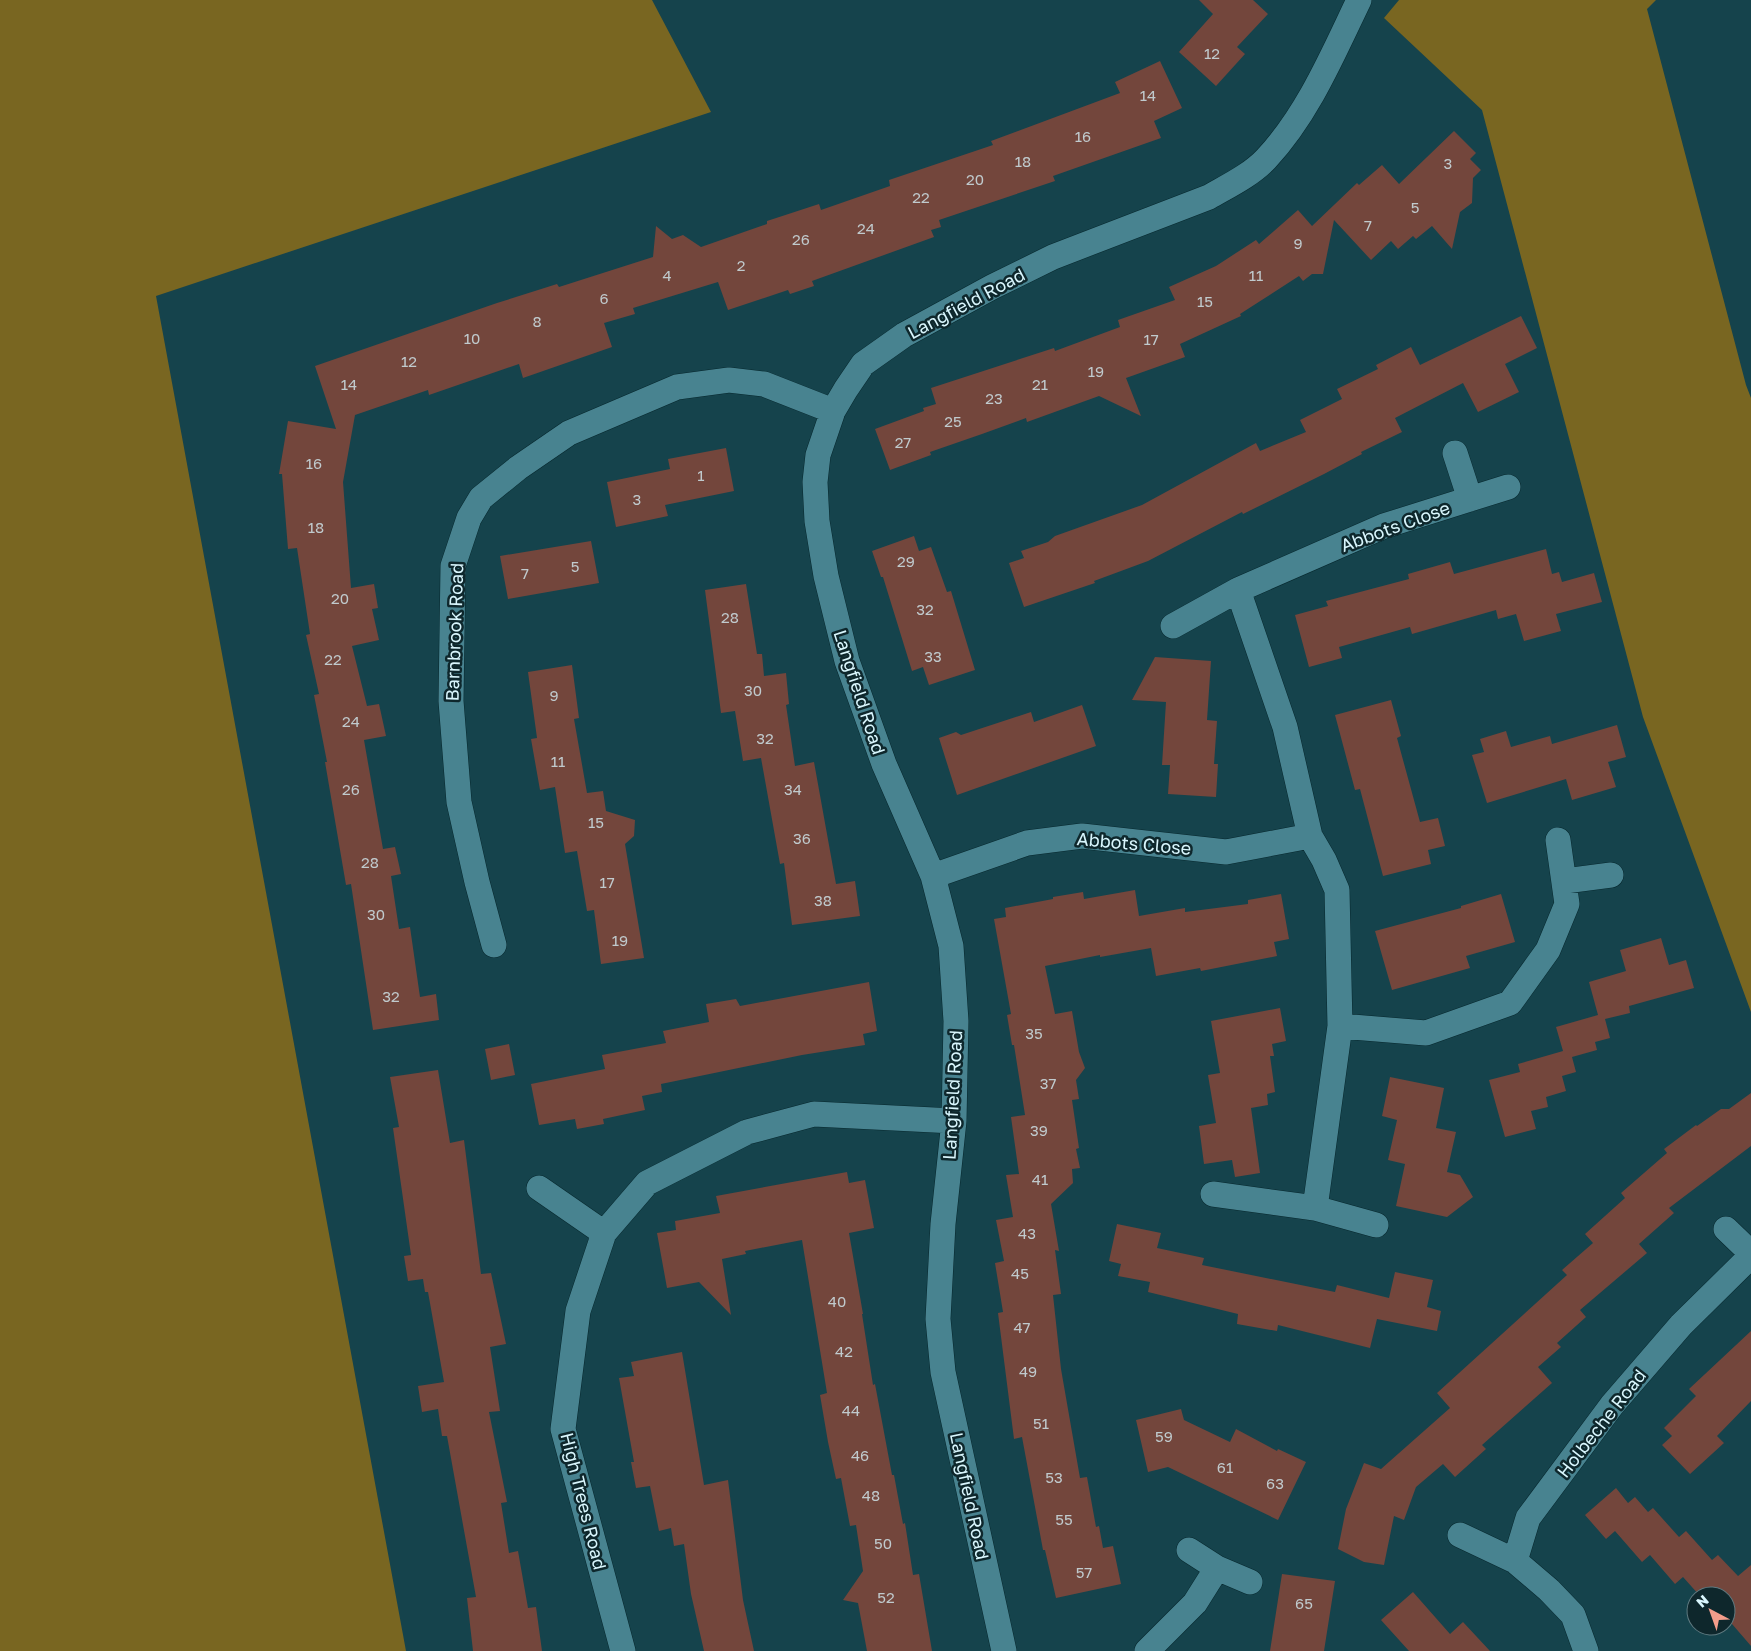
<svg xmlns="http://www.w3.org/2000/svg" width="1751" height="1651" viewBox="0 0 1751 1651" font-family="'Golos Text',sans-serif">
<rect width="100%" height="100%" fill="#15434c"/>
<path fill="#796621" d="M0 0H652L711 112 156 296 406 1651H0Z
M1399 0H1656L1647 9 1746 385 1751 398V1012L1643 717 1482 110 1384 18Z"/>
<path fill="#73463c" d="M1199 0H1253L1268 14 1237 47 1245 54 1216 86 1179 52 1213 14Z
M1160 61 1182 108 1154 121 1161 138 1053 176 1055 181 939 220 941 227 931 230 934 237 812 281 814 286 790 294 788 290 728 310 718 282 633 308 635 314 604 323 612 347 523 378 519 364 429 395 428 390 355 415 343 482 351 588 374 584 378 608 372 609 379 640 352 646 367 706 379 704 386 736 364 740 383 849 395 847 401 874 391 876 399 929 410 927 420 997 436 994 439 1020 373 1030 351 884 346 885 325 762H327L314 695 319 694 306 635 310 634 297 548 288 549 282 474H279L288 421 336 429 315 366 497 303 557 284 559 287 653 257 656 226 672 239 683 235 701 247 767 224V221L819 204 821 210 890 186 889 180 993 145 991 141 1120 93 1115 82Z
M1454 131 1476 153 1470 159 1481 170 1473 178 1472 203 1460 212 1452 249 1432 226 1416 239 1413 236 1398 249 1391 241 1371 260 1334 220 1323 274H1312L1303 281 1299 276 1240 314 1241 316 1180 344 1185 357 1126 378 1141 416 1099 396 1027 422 1026 418 982 434 930 452 931 455 890 470 875 429 924 411 923 408 936 404 931 388 1054 348 1055 351 1120 327 1118 320 1175 300 1169 287 1216 266 1256 240 1259 244 1298 210 1312 226 1357 183 1359 185 1382 165 1399 184Z
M1521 316 1537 348 1505 364 1519 392 1478 412 1463 383 1395 418 1402 432 1361 452 1362 454 1324 474 1243 514 1242 512 1148 561 1094 581 1095 583 1024 607 1009 563 1024 558 1021 551 1048 542 1055 536 1142 505 1256 443 1260 451 1306 432 1300 420 1342 399 1337 389 1378 369 1376 365 1411 347 1420 365Z
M726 448 734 491 665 505 668 516 616 527 607 482 670 469 668 459Z
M914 536 919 551 931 547 947 592 951 591 975 670 929 685 923 667 912 671 883 577H881L872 551Z
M591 541 599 583 508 599 500 556Z
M1546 549 1552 574 1559 572 1562 582 1594 573 1602 602 1556 614 1561 631 1524 641 1516 614 1498 619 1496 610 1412 634 1410 627 1339 647 1342 658 1309 667 1295 615 1328 606 1326 601 1409 579 1408 574 1450 562 1454 574Z
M746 584 757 654H762L764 676 786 673 789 704 786 705 795 766 814 762 836 884 855 881 860 916 792 925 784 863 780 864 761 758 743 761 735 711 721 713 705 590Z
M1155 657 1211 661 1207 720 1217 721 1214 764H1218L1216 797 1168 794 1170 765H1162L1166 702 1132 700Z
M572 665 579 718 574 719 587 793 603 791 606 811 635 820 634 836 625 844 644 958 601 964 594 910 587 911 577 851 565 853 555 787 540 790 531 739 537 738 528 672Z
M1391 700 1401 736 1397 738 1420 822 1438 818 1445 846 1428 850 1431 864 1383 876 1360 789 1355 790 1335 715Z
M1082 705 1096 746 957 795 939 738 956 732 961 735 1031 712 1034 722Z
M1617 725 1626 757 1608 762 1616 787 1572 800 1566 779 1487 803 1472 755 1484 752 1480 739 1506 731 1511 747 1550 736 1552 744Z
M1135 890 1139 916 1185 908V912L1248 904V900L1281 894 1289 939 1274 942 1277 956 1201 971 1200 968 1156 976 1151 948 1100 957V955L1045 966 1055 1014 1072 1011 1079 1052 1085 1068 1076 1080 1079 1099 1072 1100 1079 1148 1076 1149 1080 1168 1072 1169 1073 1183 1051 1204 1059 1251 1055 1250 1061 1294 1053 1295 1061 1369 1080 1478 1087 1477 1096 1527 1099 1526 1103 1548 1113 1546 1121 1584 1056 1598 1045 1550H1043L1022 1437 1014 1439 998 1313 1003 1312 995 1263 1004 1261 996 1220 1013 1217 1006 1175 1019 1174 1011 1117 1025 1115 1014 1045H1012L1007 1015 1011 1014 994 919 1006 917 1005 908 1053 899V897L1083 892 1084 899Z
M1501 894 1515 942 1466 956 1470 968 1392 990 1375 931 1461 908V906Z
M1661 938 1669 965 1686 960 1694 988 1629 1006 1630 1013 1605 1019 1610 1038 1595 1042 1597 1050 1572 1057 1576 1072 1562 1076 1566 1091 1546 1097 1548 1107 1531 1111 1536 1129 1505 1137 1489 1080 1520 1072 1518 1064 1563 1051 1556 1027 1598 1015 1589 982 1626 971 1620 950Z
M869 982 877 1031 863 1034 865 1045 802 1055 661 1084 662 1092 642 1096 645 1110 603 1119 604 1124 577 1129 575 1119 539 1125 531 1084 605 1069 602 1055 666 1043 663 1031 709 1022 706 1004 736 999 740 1006Z
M1280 1008 1286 1041 1272 1044 1274 1056H1270L1275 1092 1267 1094 1268 1105 1251 1108 1260 1173 1235 1177 1232 1160 1204 1164 1199 1126 1216 1123 1208 1075 1220 1073 1211 1021Z
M509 1044 515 1075 491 1080 485 1049Z
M438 1070 450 1143 464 1140 481 1274 491 1273 506 1344 490 1347 500 1411 489 1412 507 1502 501 1503 509 1553 518 1551 528 1608 536 1607 542 1651H473L467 1598 476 1597 447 1436H442L438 1409 422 1412 418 1386 444 1382 428 1292H425L423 1279 408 1281 404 1256 411 1255 393 1128 399 1127 390 1077Z
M1390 1077 1444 1088 1436 1128 1456 1132 1447 1172 1460 1175 1473 1197 1447 1217 1396 1206 1405 1164 1388 1160 1397 1120 1382 1116Z
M1751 1093V1146L1669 1208 1674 1213 1639 1244 1647 1253 1580 1310 1586 1317 1557 1343 1561 1347 1538 1367 1552 1383 1482 1445 1486 1449 1455 1477 1443 1464 1416 1487 1404 1520 1394 1516 1384 1565 1364 1562 1338 1549 1346 1509 1364 1463 1381 1469 1450 1408 1437 1393 1567 1275 1562 1270 1593 1243 1585 1234 1625 1198 1621 1193 1667 1153 1664 1149 1696 1125 1697 1126 1721 1109H1729Z
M847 1172 849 1183 865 1180 874 1228 849 1233 863 1314H862L873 1385 875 1384 892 1475H894L903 1524 905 1523 913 1575 919 1574 932 1651H867L858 1603 843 1600 863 1571 856 1525 850 1526 841 1478 836 1479 828 1442 820 1395 827 1393 802 1240 745 1251 746 1254 722 1259 731 1315 699 1282 667 1288 657 1233 676 1230 675 1221 720 1213 716 1196Z
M1117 1224 1161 1233 1157 1248 1204 1258 1202 1265 1335 1292 1337 1285 1389 1298 1395 1272 1433 1280 1427 1307 1441 1311 1437 1331 1377 1319 1370 1348 1278 1325 1277 1331 1237 1324 1238 1314 1148 1292 1150 1282 1118 1276 1121 1264 1109 1261Z
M1751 1331V1401L1717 1436 1724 1443 1690 1474 1662 1445 1672 1436 1664 1428 1696 1396 1689 1389Z
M682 1352 704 1485 728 1480 743 1600 754 1651H704L691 1594 684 1544 674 1546 671 1528 659 1531 650 1486 636 1488 631 1462H634L619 1378 634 1376 631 1362Z
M1181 1409 1184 1420 1230 1442 1236 1429 1277 1451 1278 1449 1306 1462 1278 1520 1168 1467 1148 1472 1136 1420Z
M1616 1488 1628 1503 1635 1497 1648 1512 1653 1508 1679 1537 1686 1531 1712 1560 1718 1555 1738 1576 1751 1565V1646L1726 1617V1596H1700L1683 1577 1675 1584 1650 1555 1642 1562 1615 1531 1606 1539 1585 1515Z
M1282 1574 1335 1581 1324 1651H1270Z
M1413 1592 1450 1634 1463 1622 1490 1651H1409L1381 1620Z"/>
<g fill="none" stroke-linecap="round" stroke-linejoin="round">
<defs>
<path id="street" d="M1455 453 1470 499
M1173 626 1238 590
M1310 836 1324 860 1337 890 1340 1026 1426 1033 1510 1003 1548 950 1567 904 1558 840
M933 876 1027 843 1082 836 1226 852 1310 836 1285 727 1238 590 1384 526 1508 487
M1565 881 1611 875
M494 945 477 882 459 802 451 701 453 566 469 518 481 498 518 468 569 433 677 387 729 380 764 384 833 411
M539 1188 604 1233
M1213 1194 1315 1208 1340 1026
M1315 1208 1376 1225
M1726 1229 1751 1253
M1460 1535 1515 1561 1528 1518 1612 1405 1681 1325 1751 1256
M1189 1550 1217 1568 1250 1582
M1515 1561 1549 1590 1573 1615 1586 1651
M623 1651 563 1429 578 1311 604 1233 647 1183 747 1132 814 1114 954 1121
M1004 1651 943 1372 938 1319 943 1224 954 1121 956 1021 951 946 933 876 884 764 847 661 826 576 817 521 815 482 818 455 833 411 846 389 863 364 904 335 992 287 1053 257 1209 197C1228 186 1251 175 1266 159 1308 114 1333 54 1359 0
M1147 1651 1195 1603 1217 1568"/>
</defs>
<use href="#street" stroke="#07282e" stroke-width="26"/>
<use href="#street" stroke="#488390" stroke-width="25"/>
</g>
<g text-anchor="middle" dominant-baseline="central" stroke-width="5" stroke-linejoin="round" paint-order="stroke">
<g font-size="15" fill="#c0cacd">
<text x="1212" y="53">12</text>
<text x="1148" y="95">14</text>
<text x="1083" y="136">16</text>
<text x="1023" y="161">18</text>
<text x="1448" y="163">3</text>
<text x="975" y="179">20</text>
<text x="921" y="197">22</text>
<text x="1415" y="207">5</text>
<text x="1368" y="225">7</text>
<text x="866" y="228">24</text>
<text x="801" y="239">26</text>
<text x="1298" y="243">9</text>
<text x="741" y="265">2</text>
<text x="667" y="275">4</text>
<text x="1256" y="275">11</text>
<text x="604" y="298">6</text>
<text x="1205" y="301">15</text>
<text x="537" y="321">8</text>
<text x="472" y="338">10</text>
<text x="1151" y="339">17</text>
<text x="409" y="361">12</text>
<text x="1096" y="371">19</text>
<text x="349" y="384">14</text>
<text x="1040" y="384">21</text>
<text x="994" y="398">23</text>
<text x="953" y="421">25</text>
<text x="903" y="442">27</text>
<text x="314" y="463">16</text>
<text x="701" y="475">1</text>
<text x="637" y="499">3</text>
<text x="316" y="527">18</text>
<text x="906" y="561">29</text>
<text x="575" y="566">5</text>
<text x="525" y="573">7</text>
<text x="340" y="598">20</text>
<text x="925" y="609">32</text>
<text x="730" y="617">28</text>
<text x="933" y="656">33</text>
<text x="333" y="659">22</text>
<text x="753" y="690">30</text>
<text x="554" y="695">9</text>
<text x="351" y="721">24</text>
<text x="765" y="738">32</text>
<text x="558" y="761">11</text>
<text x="351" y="789">26</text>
<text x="793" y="789">34</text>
<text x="596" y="822">15</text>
<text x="802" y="838">36</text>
<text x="370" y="862">28</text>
<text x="607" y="882">17</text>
<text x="823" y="900">38</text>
<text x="376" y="914">30</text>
<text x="620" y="940">19</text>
<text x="391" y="996">32</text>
<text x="1034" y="1033">35</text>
<text x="1048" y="1083">37</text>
<text x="1039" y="1130">39</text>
<text x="1040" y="1179">41</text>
<text x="1027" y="1233">43</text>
<text x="1020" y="1273">45</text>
<text x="837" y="1301">40</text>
<text x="1022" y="1327">47</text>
<text x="844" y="1351">42</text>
<text x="1028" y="1371">49</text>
<text x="851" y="1410">44</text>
<text x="1041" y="1423">51</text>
<text x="1164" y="1436">59</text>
<text x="860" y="1455">46</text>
<text x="1225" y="1467">61</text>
<text x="1054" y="1477">53</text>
<text x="1275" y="1483">63</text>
<text x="871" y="1495">48</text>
<text x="1064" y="1519">55</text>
<text x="883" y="1543">50</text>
<text x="1084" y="1572">57</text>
<text x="886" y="1597">52</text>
<text x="1304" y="1603">65</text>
</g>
<g font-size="18" fill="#d9f6fd" stroke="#0e272c">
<text transform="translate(966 303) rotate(-28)">Langfield Road</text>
<text transform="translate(1395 526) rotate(-20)">Abbots Close</text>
<text transform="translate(454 632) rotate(-88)">Barnbrook Road</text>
<text transform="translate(860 692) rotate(72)">Langfield Road</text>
<text transform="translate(1134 843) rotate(5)">Abbots Close</text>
<text transform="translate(952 1095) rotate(-87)">Langfield Road</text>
<text transform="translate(1601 1423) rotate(-52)">Holbeche Road</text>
<text transform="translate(970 1496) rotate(78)">Langfield Road</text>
<text transform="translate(584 1501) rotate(76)">High Trees Road</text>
</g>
</g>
<g transform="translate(1711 1611) rotate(319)"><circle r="24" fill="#0e272c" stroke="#5f7a80"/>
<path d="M0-4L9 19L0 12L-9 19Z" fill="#f49d8b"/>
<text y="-8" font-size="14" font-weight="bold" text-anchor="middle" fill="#d9f6fd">N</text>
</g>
</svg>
